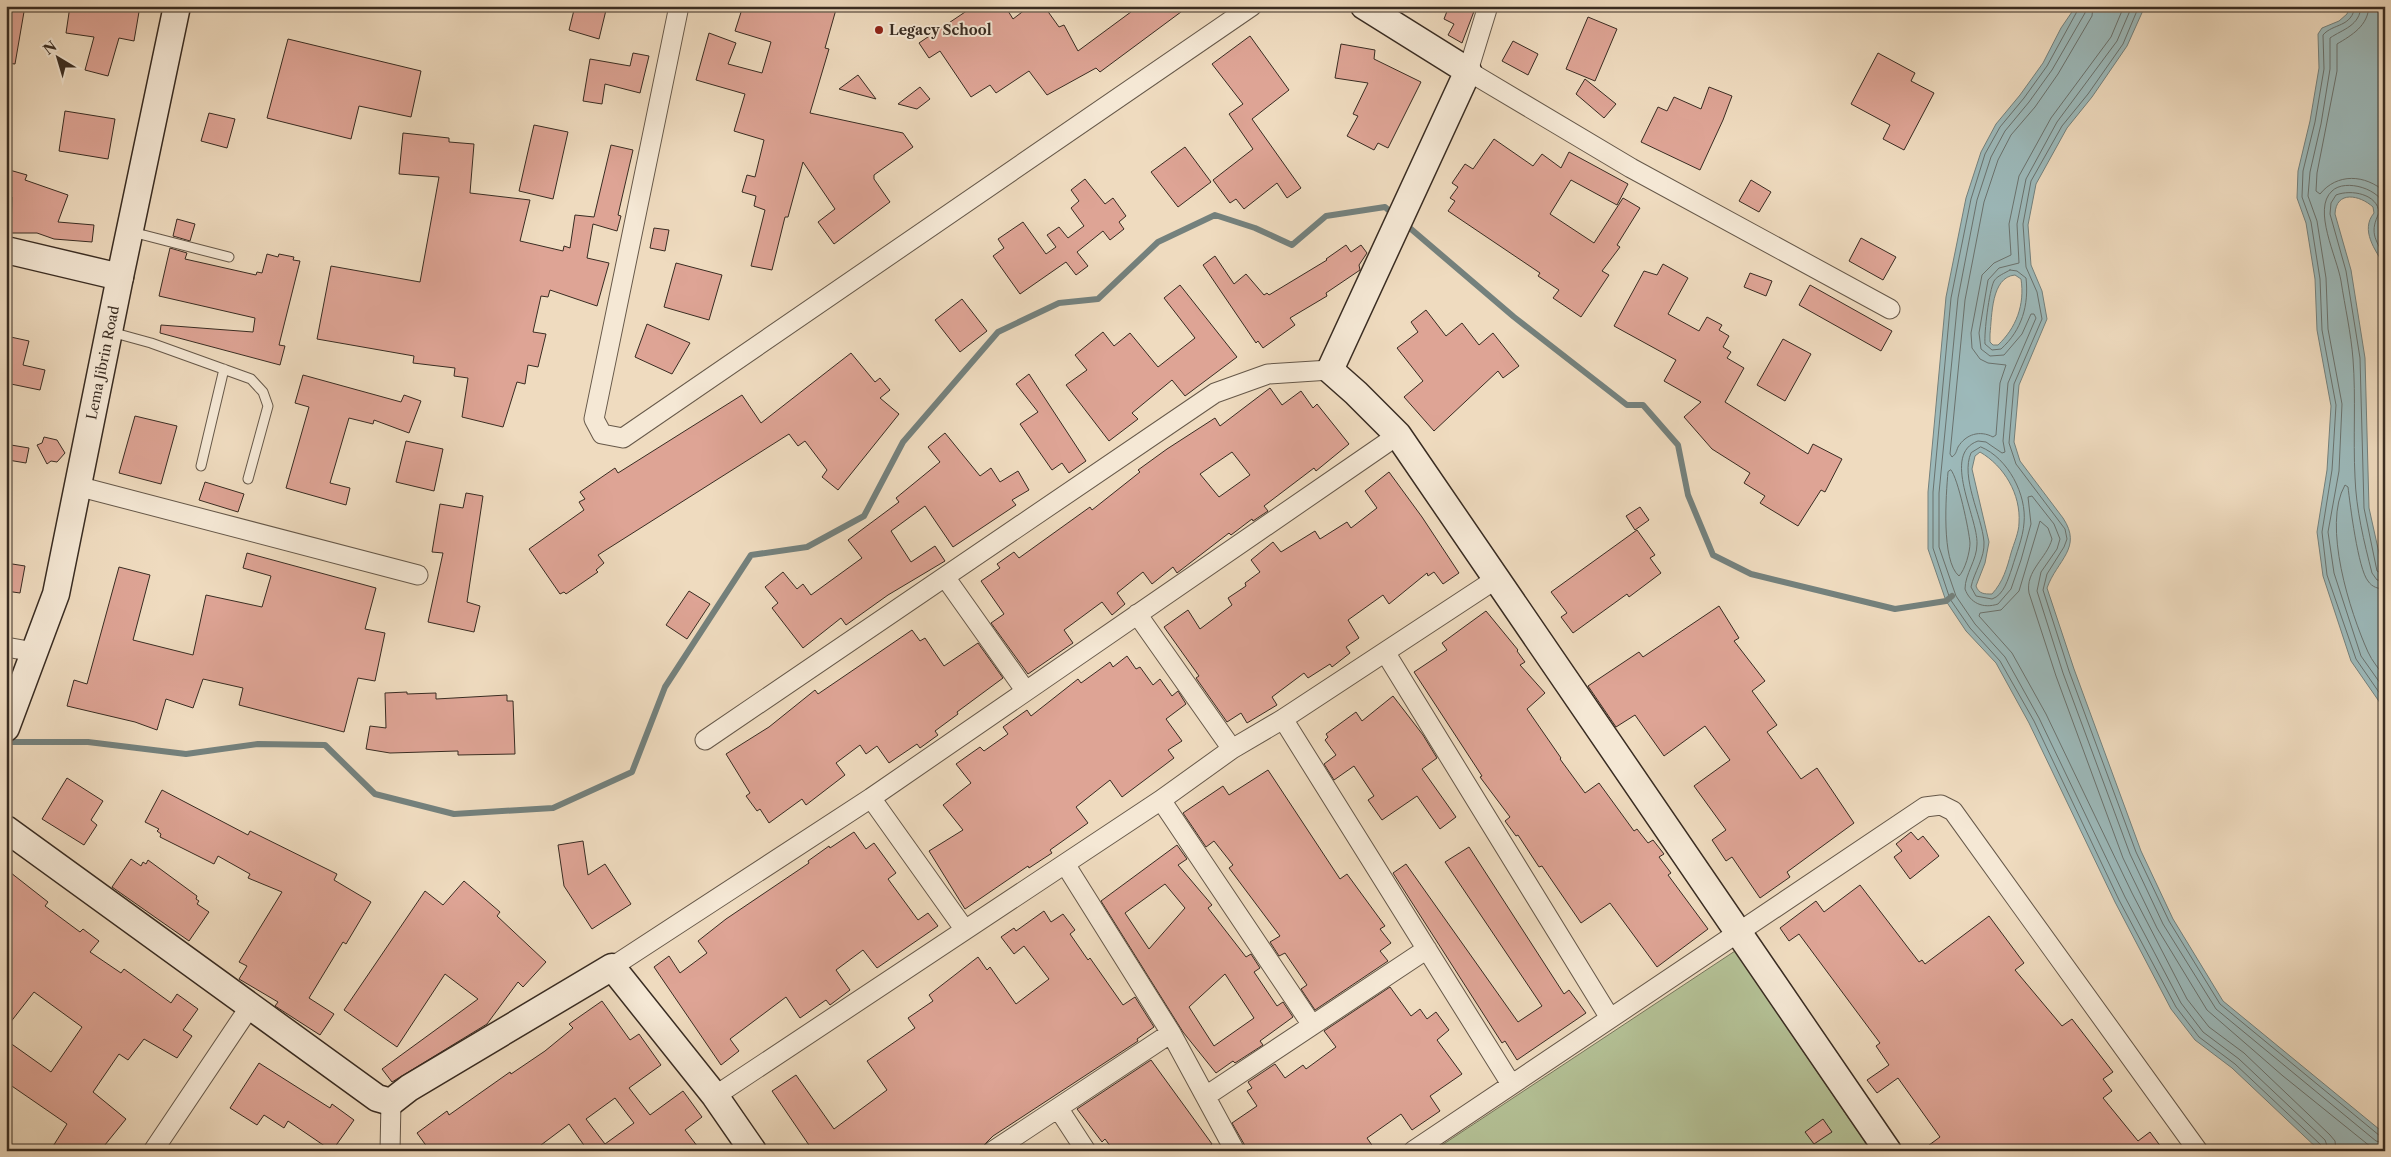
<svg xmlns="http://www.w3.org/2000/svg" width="2391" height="1157" viewBox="0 0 2391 1157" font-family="'Libre Caslon Text',serif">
<rect width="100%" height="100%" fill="#efdbbf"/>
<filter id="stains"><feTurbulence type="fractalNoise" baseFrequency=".004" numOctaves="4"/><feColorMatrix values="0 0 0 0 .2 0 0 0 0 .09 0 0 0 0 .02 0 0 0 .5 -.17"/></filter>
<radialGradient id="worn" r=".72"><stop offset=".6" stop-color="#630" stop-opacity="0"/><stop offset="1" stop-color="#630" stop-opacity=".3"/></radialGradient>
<path fill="#b4c196" stroke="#76765c" d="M1735 951 1871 1151H1433Z"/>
<path fill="#9cb9ba" stroke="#74817d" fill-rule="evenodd" d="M2076 6H2145L2127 46 2092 97 2067 128 2036 184 2028 225 2031 265 2042 291 2047 319 2019 385 2014 442 2020 461 2063 518C2083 548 2057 560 2047 588L2074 669 2141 851 2173 919 2223 1001 2385 1134V1151H2320L2232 1068 2195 1040 2171 1009 2115 902 2029 723 1996 663 1966 631 1946 601 1928 549V492L1946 297 1966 198 1981 152 1996 124 2020 95 2043 63 2061 28ZM2015 275 2021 279C2025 305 2016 328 1998 345H1993L1990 342V334C1992 316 1991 277 2015 275ZM1980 452C2004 466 2021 494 2019 523 2019 532 2014 543 2011 553 2007 568 2003 582 1992 594 1984 594 1979 594 1976 586L1985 563 1989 542 1972 469 1975 456Z
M2350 6H2385V266C2375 250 2360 230 2374 213L2373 207C2360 195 2336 190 2335 214L2351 270 2365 358 2369 508 2383 571 2385 597V710L2351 661 2323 576 2317 532 2327 470 2331 406 2317 330 2315 279 2306 223 2297 198 2298 171 2310 121 2319 68 2318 34 2322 28 2339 21 2347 14Z"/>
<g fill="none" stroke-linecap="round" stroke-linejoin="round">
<path stroke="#6a726e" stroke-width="1" d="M2080 6 2047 66 2024 98 2000 127 1985 154 1971 199 1951 298 1933 492V548L1950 599 1970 628 2000 661 2034 721 2119 900 2176 1007 2199 1037 2235 1064 2321 1145 2323 1151
M2086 6 2085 13 2052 70 2029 102 2005 131 1991 157 1977 200 1958 298 1939 493V547L1956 596 1975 624 2005 657 2039 718 2125 897 2181 1003 2203 1032 2239 1059 2325 1140 2329 1151
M2093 6 2092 16 2058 74 2035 107 2011 135 1998 160 1984 202 1965 300 1950 454 1952 457C1956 454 1956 452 1958 447 1966 434 1980 430 1993 437L1996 435 2000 383 2006 365 1988 363 1980 359 1972 348 1971 333 1982 275 1994 263 2011 255 2009 224 2019 176 2051 118 2111 37 2124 6
M2132 6 2117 41 2057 122 2026 179 2017 224 2019 263 1999 268 1988 280 1979 333 1981 349 1990 356 2004 355 2022 334 2031 314H2034L2036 318 2008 383 2003 441 2005 452 2002 453 1986 442 1978 441C1941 454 1978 517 1977 544 1977 560 1965 574 1965 589 1970 603 1983 609 1998 604L2011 589 2021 560 2031 524 2028 497 2032 496 2054 524 2060 539 2057 549 2041 572 2037 591 2063 673 2130 854 2163 924 2216 1009 2376 1141 2385 1143
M2139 6 2123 44 2088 94 2062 126 2031 181 2023 224 2026 267 2037 292 2042 319 2014 384 2009 443 2016 464 2065 529 2067 539 2064 547 2047 574 2043 590 2069 671 2136 852 2169 921 2220 1004 2380 1136 2385 1137
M2355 6C2352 28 2333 23 2323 35L2324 69 2315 122 2303 171 2302 197 2311 222 2320 279 2322 330 2336 405 2332 470 2322 532 2327 575 2356 659 2385 701
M2361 6C2360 26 2343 29 2330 38V69L2321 124 2310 172 2308 196 2317 221 2326 278 2328 329 2342 404 2339 471 2328 532 2334 573 2361 656 2385 690
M2369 6C2368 26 2352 35 2337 44V71L2317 173 2316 191 2320 194C2337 173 2365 174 2385 192
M2385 208C2382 189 2345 178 2332 191 2312 209 2337 257 2341 281 2345 307 2351 333 2353 359 2356 398 2353 438 2355 477 2356 509 2364 542 2372 573L2377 580 2385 581
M2385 256C2374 239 2370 231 2379 213 2378 194 2351 189 2336 195L2331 203 2330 214 2346 271 2360 358 2364 508 2377 571 2385 575
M2010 270 2017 271 2026 278C2029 305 2022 330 2001 349L1992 350 1985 344C1984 333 1989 291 1994 281 1997 276 2005 273 2010 270Z
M1981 447C2008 458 2027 495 2024 523 2023 538 2016 554 2012 568 2008 579 2004 595 1992 599L1976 596 1971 587C1974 572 1985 558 1984 542 1982 516 1960 477 1971 453Z
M1951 470C1958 478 1969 530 1970 543 1970 552 1965 570 1959 576 1941 561 1946 495 1948 472Z
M2385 589C2378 589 2372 587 2368 581 2358 569 2350 504 2348 487L2345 485C2322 525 2350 612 2368 652 2372 661 2379 669 2385 677
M2336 1151 2335 1141 2330 1135 2244 1053 2209 1027 2187 999 2132 893 2046 714 2012 653 1979 616 1980 613 2001 610 2019 591 2040 521 2048 528 2052 539C2047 558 2025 571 2029 593L2056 676 2123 858 2157 928 2207 1010 2283 1076 2371 1147 2380 1151"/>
<path stroke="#74817d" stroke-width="6" d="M1404 223 1514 317 1627 405H1643L1678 445 1688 495 1713 555 1751 574 1895 609 1946 601 1952 596
M6 742H88L186 754 258 744 325 745 375 794 454 814 553 808 632 772 665 687 751 555 807 547 864 516 903 442 998 332 1059 303 1098 299 1158 242 1215 215 1255 228 1292 245 1326 216 1385 207 1394 215"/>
</g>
<path fill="#dea495" stroke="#392c22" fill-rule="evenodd" d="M6 6H25L15 64 6 63Z
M70 6H140L134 41 119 38 108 76 85 70 94 37 66 33Z
M575 6H607L599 39 569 30Z
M743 6H837L825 48 829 49 810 113 903 133 913 147 874 175V179L890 202 834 244 818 222 835 209 803 162 788 217H785L772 270 751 266 765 210 754 206 756 196 742 192 747 175 755 177 764 140 734 131 745 94 696 80 709 33 736 43 728 64 762 73 771 42 735 31Z
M974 6H1005L1013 19 1030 6H1044L1059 27 1064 25 1078 51 1139 6H1189L1100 72 1096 68 1047 95 1029 71 996 93 990 85 971 97 940 51 929 58 919 43Z
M1449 6H1476L1462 43 1448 35 1454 24 1444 19Z
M1588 17 1617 29 1595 81 1566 69Z
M1250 36 1289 90 1252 119 1301 188 1287 198 1277 183 1244 209 1236 199 1230 203 1213 180 1253 149 1229 114 1243 104 1212 64Z
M288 39 421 71 411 117 359 106 351 139 267 118Z
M1513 41 1538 54 1528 75 1502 61Z
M1341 44 1375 50 1374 59 1421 82 1388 148 1378 143 1374 150 1347 136 1358 116 1353 114 1368 83 1335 78Z
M633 53 649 56 640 93 605 84 602 104 583 101 590 59 630 66Z
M1878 53 1915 73 1911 81 1934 93 1904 150 1883 139 1890 125 1851 104Z
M858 75 876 99 839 89Z
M1585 79 1616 104 1604 118 1576 94Z
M920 87 930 99 917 109 898 104Z
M1709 87 1732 96 1723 120 1700 170 1641 142 1658 107 1667 111 1674 97 1701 109Z
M65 111 115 119 108 159 59 151Z
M209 113 235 119 227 148 201 141Z
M534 125 568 132 553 199 519 191Z
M403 133 449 138V142L474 144 470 193 530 200 520 241 563 251 564 246 570 248 575 215 594 217 611 145 633 150 618 215 621 216 617 231 593 224 587 258 609 263 597 306 550 290 548 297 541 296 533 332 546 334 538 367 528 365 525 384 517 382 503 427 462 417 468 378 454 376 455 368 413 363 414 356 317 339 331 266 420 282 439 177 399 174Z
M1494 139 1533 166 1542 154 1561 168 1569 152 1628 184 1617 205 1571 180 1550 214 1594 243 1623 198 1640 208 1617 245 1620 247 1602 271 1609 275 1581 317 1553 298 1559 290 1538 276 1540 273 1448 211 1455 201 1450 198 1458 187 1452 183 1465 164 1473 169Z
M1185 147 1211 182 1178 207 1151 172Z
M6 169 27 175 25 180 68 195 58 222 94 225 92 242 54 239 37 233H11L12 197 6 195Z
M1085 179 1105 204 1113 198 1126 216 1119 222 1124 229 1110 240 1103 231 1077 252 1088 266 1076 275 1066 262 1020 294 993 256 1004 248 998 239 1023 222 1046 254 1056 247 1047 235 1059 227 1068 238 1084 226 1071 208 1079 201 1071 190Z
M1751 180 1771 192 1759 212 1739 201Z
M177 219 195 224 190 241 173 236Z
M654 228 669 230 665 251 650 248Z
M1861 238 1896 257 1883 280 1849 261Z
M1346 245 1351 252 1361 245 1367 253 1359 265 1360 270 1326 293 1327 296 1290 318 1295 325 1263 348 1258 341 1256 343 1203 265 1215 256 1234 284 1246 274 1264 295 1267 293 1269 295 1327 260 1326 259Z
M170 248 187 253 185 259 256 275 257 272 262 273 267 254 278 257 279 254 294 257 293 260 300 261 279 345 285 346 280 365 160 333 161 325 253 332 255 318 159 296Z
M676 263 722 275 709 320 664 307Z
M1663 264 1688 278 1668 314 1699 331 1707 317 1722 325 1719 330 1729 336 1723 347 1731 352 1727 358 1744 368 1725 402 1808 454 1813 444 1842 459 1825 492 1821 490 1798 526 1760 503 1765 496 1744 483 1750 473 1712 449 1684 417 1701 402 1664 381 1676 360 1614 326 1644 271 1657 275Z
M1750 273 1772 281 1766 296 1744 287Z
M1180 285 1237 357 1185 396 1172 380 1132 413 1138 419 1109 441 1066 385 1087 370 1075 355 1103 332 1114 346 1130 333 1158 367 1195 338 1164 298Z
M1810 285 1892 331 1881 351 1799 305Z
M962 299 987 331 960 352 935 320Z
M1426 310 1446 336 1462 323 1479 345 1493 333 1519 366 1503 378 1498 371 1434 431 1404 397 1423 381 1397 348 1418 332 1411 322Z
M647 324 690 343 672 374 635 357Z
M6 336 29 341 23 365 45 370 40 390 6 383Z
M1783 339 1811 354 1785 401 1757 385Z
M851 353 875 382 880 378 890 390 880 398 899 414 838 490 822 477 827 470 805 441 798 446 789 434 598 555 604 563 596 570 598 572 566 594 564 592 560 594 529 549 584 510 579 502 585 499 580 492 615 468 618 473 742 395 761 423Z
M1029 374 1086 461 1069 473 1062 463 1052 470 1020 424 1038 412 1016 384Z
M303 375 401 402 404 395 421 401 409 433 374 420 373 424 349 418 330 483 350 488 346 505 286 488 309 407 295 403Z
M1270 388 1282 405 1301 391 1313 408 1317 404 1349 444 1316 471 1314 468 1264 506 1268 511 1253 521 1252 519 1231 535 1229 533 1177 573 1173 567 1152 584 1143 572 1117 593 1125 604 1112 615 1102 602 1064 630 1073 643 1028 674 991 623 1004 614 981 581 1000 568 997 564 1014 552 1019 558 1090 507 1092 510 1140 472 1138 470 1167 449 1215 418 1220 426ZM1232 452 1250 475 1219 497 1200 474Z
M135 416 177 426 161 484 119 473Z
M945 433 980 476 991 468 1000 482 1018 471 1029 490 1012 500 1016 505 953 547 925 506 891 531 911 562 935 546 945 561 888 595 846 625 841 618 803 648 772 608 778 603 765 587 783 572 797 589 803 584 811 595 862 558 848 540 899 502 896 498 940 462 928 447Z
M44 437 57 440 65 453 57 462 51 461 47 464 37 445 42 443Z
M406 441 443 449 434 491 396 482Z
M11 445 29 448 26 463 8 460Z
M1389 472 1422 517 1459 573 1443 584 1434 572 1428 576 1427 573 1389 604 1383 595 1348 620 1359 638 1346 647 1350 653 1332 667 1330 664 1308 678 1304 673 1272 697 1277 705 1247 723 1241 713 1227 722 1196 678 1199 676 1164 627 1188 610 1200 629 1232 605 1228 598 1246 586 1245 583 1260 572 1251 560 1273 542 1281 552 1315 531 1320 539 1347 522 1351 528 1377 508 1365 491Z
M205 482 244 494 238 512 199 500Z
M466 493 483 496 467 602 480 606 474 632 428 622 443 553 432 552 440 504 463 508Z
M1640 507 1649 520 1635 530 1626 516Z
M1637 530 1655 555 1650 558 1661 573 1629 597 1627 594 1573 633 1561 617 1567 613 1551 592Z
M247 553 376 588 365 629 385 633 375 681 358 678 344 732 239 705 243 688 203 679 193 708 166 699 157 730 135 722 67 706 74 680 87 684 119 567 150 575 133 640 193 655 206 595 262 607 271 576 243 568Z
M6 563 25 566 20 593 6 591Z
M689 591 710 604 687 639 666 625Z
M1719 606 1739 638 1734 641 1765 681 1752 691 1777 725 1767 732 1801 779 1817 768 1854 823 1787 872 1790 877 1760 898 1732 857 1726 861 1712 840 1726 830 1694 786 1730 760 1705 726 1664 756 1635 715 1616 727 1588 686 1639 652 1643 657Z
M1486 611 1518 650 1517 651 1525 662 1520 665 1545 693 1527 709 1561 758 1560 759 1585 793 1599 783 1634 831 1637 829 1648 843 1653 840 1664 854 1659 857 1671 873 1668 875 1708 929 1657 967 1610 903 1581 923 1542 866 1539 867 1518 835 1516 836 1505 821 1510 817 1480 777 1482 776 1414 672 1447 650 1442 643Z
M912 630 920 641 925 638 944 666 978 643 1003 678 957 712 958 714 935 731 938 735 920 748 917 744 889 763 877 746 866 754 860 745 836 763 845 775 806 805 802 799 769 823 760 809 757 811 746 796 750 793 726 754 769 727 815 690 818 694Z
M1127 656 1136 669 1140 667 1153 685 1160 679 1172 696 1178 691 1186 704 1166 719 1182 741 1168 750 1174 758 1122 797 1110 780 1076 807 1088 823 1050 850 1052 853 1029 868 1028 866 965 909 929 851 963 830 943 805 971 783 956 764 980 747 984 751 1008 734 1003 727 1027 710 1031 716 1078 679 1081 683 1110 662 1113 667Z
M407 692V694L436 693V699L507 695V701H513L515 754 458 755V751L390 753 366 749 370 726 386 728 385 693Z
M1393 696 1423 735 1437 758 1422 769 1456 817 1440 829 1417 796 1382 820 1368 800 1374 796 1354 766 1334 780 1324 764 1336 755 1325 740 1328 737 1326 734 1356 712 1362 721Z
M1268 770 1340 879 1347 874 1385 926 1380 929 1391 943 1380 951 1388 961 1315 1010 1301 989 1307 985 1285 953 1279 956 1270 942 1280 936 1229 868 1233 865 1214 841 1206 847 1183 813 1223 786 1229 795Z
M67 778 103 801 91 820 97 825 84 845 42 819Z
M162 790 248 835 250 831 337 874 334 880 371 902 346 944 343 942 309 998 334 1014 320 1035 275 1006 278 1002 239 979 247 966 239 962 282 892 248 878 250 874 218 856 214 864 160 837 161 834 157 831 159 829 145 822Z
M854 832 866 849 874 843 896 873 888 879 918 920 928 913 938 926 877 968 863 950 836 970 850 990 830 1005 826 1000 800 1018 786 997 730 1039 739 1051 721 1065 654 967 669 956 680 973 707 953 698 941 726 919 809 863 808 861 829 846 830 848Z
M1911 832 1918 840 1923 836 1939 856 1910 879 1894 857 1902 851 1896 844Z
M583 841 588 875 605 864 631 904 592 929 564 886 558 845Z
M1177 845 1187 859 1178 865 1212 905 1208 908 1246 957 1251 954 1260 968 1254 972 1277 1006 1283 1002 1293 1017 1260 1041 1263 1045 1235 1063 1233 1061 1216 1073 1183 1032 1101 901ZM1165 884 1185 908 1149 949 1125 913ZM1225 974 1254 1018 1214 1046 1189 1007Z
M1469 847 1564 994 1569 990 1586 1013 1517 1060 1505 1041 1502 1043 1393 873 1406 864 1518 1022 1542 1006 1445 862Z
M131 859 141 866 143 862 146 864 148 860 197 896 196 899 199 901 197 904 209 912 189 941 112 887Z
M6 869 48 902 45 906 80 932 83 929 99 941 90 952 121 973 124 969 171 1003 177 994 198 1009 183 1030 192 1036 177 1058 144 1039 128 1060 119 1054 93 1092 126 1119 100 1151H50L67 1124 6 1082V1040L51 1072 82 1027 34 992 6 1028Z
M464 881 500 912 497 916 546 962 523 987 518 982 487 1024 392 1082 382 1069 478 999 445 974 397 1047 344 1010 425 891 443 905Z
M1860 885 1919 962 1922 960 1925 964 1989 916 2024 963 2015 970 2062 1026 2072 1019 2113 1072 2103 1079 2112 1091 2103 1098 2138 1141 2150 1132 2164 1151H1921L1940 1137 1898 1078 1877 1093 1867 1080 1889 1065 1876 1046 1880 1043 1799 934 1789 941 1780 928 1816 901 1824 912Z
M1044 911 1051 922 1063 914 1075 930 1070 934 1088 960 1090 958 1123 1005 1135 997 1154 1027 1137 1039 1138 1041 993 1136 978 1151H813L772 1091 796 1075 834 1129 887 1090 867 1061 915 1028 908 1018 933 1001 929 995 978 957 987 970 990 967 1016 1004 1049 979 1024 946 1014 954 1001 937 1014 928 1016 931Z
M1390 987 1411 1016 1420 1009 1427 1019 1436 1012 1449 1030 1437 1040 1462 1074 1430 1096 1440 1111 1412 1130 1401 1114 1367 1138 1376 1151H1248L1232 1123 1257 1106 1247 1091 1252 1088 1248 1082 1275 1064 1285 1078 1303 1065 1306 1069 1336 1047 1324 1031Z
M602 1001 630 1040 639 1034 661 1065 629 1088 650 1115 683 1091 702 1117 685 1130 701 1151H588L569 1124 533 1151H430L417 1133 447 1111 449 1115 510 1072 511 1074 545 1051 573 1028 569 1024ZM615 1098 634 1123 605 1144 586 1119Z
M1151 1060 1212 1144 1203 1151H1114L1105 1139 1102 1142 1077 1109Z
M259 1063 330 1108 332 1104 354 1120 332 1151 288 1121 284 1128 264 1115 257 1125 230 1108Z
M1823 1119 1832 1132 1814 1144 1805 1132Z"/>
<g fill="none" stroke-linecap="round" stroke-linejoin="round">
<defs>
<path id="lane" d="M132 232 229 257
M111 332 151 343 251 379 263 392 268 406 248 479
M201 466 224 369"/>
<path id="street" d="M679 6 594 419 602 434 623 438 1252 6
M1488 6 1468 71 1631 168 1890 309
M77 486 418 575
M945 577 1025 690
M1137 614 1232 749
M6 647 34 652
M1385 652 1610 1018
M1283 719 1511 1084
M705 740 1215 393 1268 374 1330 370
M871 798 965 930
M1161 800 1312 1025
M1065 864 1171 1033 1235 1151
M612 967 871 798 1398 435
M715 1096 1161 800 1232 749 1283 719 1496 579
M1206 1096 1427 949
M1058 1108 1086 1151
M153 1151 251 1005
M390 1151 391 1102
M993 1151 1171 1033
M1413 1151 1925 807 1941 805 1953 811 2198 1151"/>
<g id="secondary">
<path d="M1364 6 1468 71 1330 370 1356 393 1398 435 1888 1151"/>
<path d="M6 250 120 277"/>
<path id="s1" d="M6 728 56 594 120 277 177 6"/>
<path d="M6 829 377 1098 391 1102 409 1088 612 967 715 1096 753 1151"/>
</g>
</defs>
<use href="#lane" stroke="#665849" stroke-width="11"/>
<use href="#street" stroke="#665849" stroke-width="21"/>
<use href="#secondary" stroke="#392c22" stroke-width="29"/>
<use href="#lane" stroke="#f5e8d5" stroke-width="9"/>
<use href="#street" stroke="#f5e8d5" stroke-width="19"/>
<use href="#secondary" stroke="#f5e8d5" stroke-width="26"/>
</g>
<circle fill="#8f2418" stroke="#f5e8d5" stroke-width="2" cx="879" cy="30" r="5"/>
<g text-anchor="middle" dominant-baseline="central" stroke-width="4" stroke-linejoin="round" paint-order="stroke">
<g font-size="14" font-weight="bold" fill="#392c22" stroke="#f5e8d5" text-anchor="start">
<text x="889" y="30">Legacy School</text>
</g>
<g font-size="14" fill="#392c22" stroke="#f5e8d5">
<text stroke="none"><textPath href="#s1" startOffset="379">Lema Jibrin Road</textPath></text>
</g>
</g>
<rect width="2391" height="1157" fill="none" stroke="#efdbbf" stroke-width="25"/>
<rect x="8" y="8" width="2376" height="1142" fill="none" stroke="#392c22" stroke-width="2.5"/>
<rect x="12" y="12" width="2366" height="1132" fill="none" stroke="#392c22"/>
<g transform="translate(58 58) rotate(322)" stroke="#f5e8d5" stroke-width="4" paint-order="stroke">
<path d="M0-4L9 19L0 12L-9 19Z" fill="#392c22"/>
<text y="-8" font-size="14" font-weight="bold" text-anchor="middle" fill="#392c22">N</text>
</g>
<rect width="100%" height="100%" filter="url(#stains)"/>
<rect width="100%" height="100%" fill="url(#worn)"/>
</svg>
